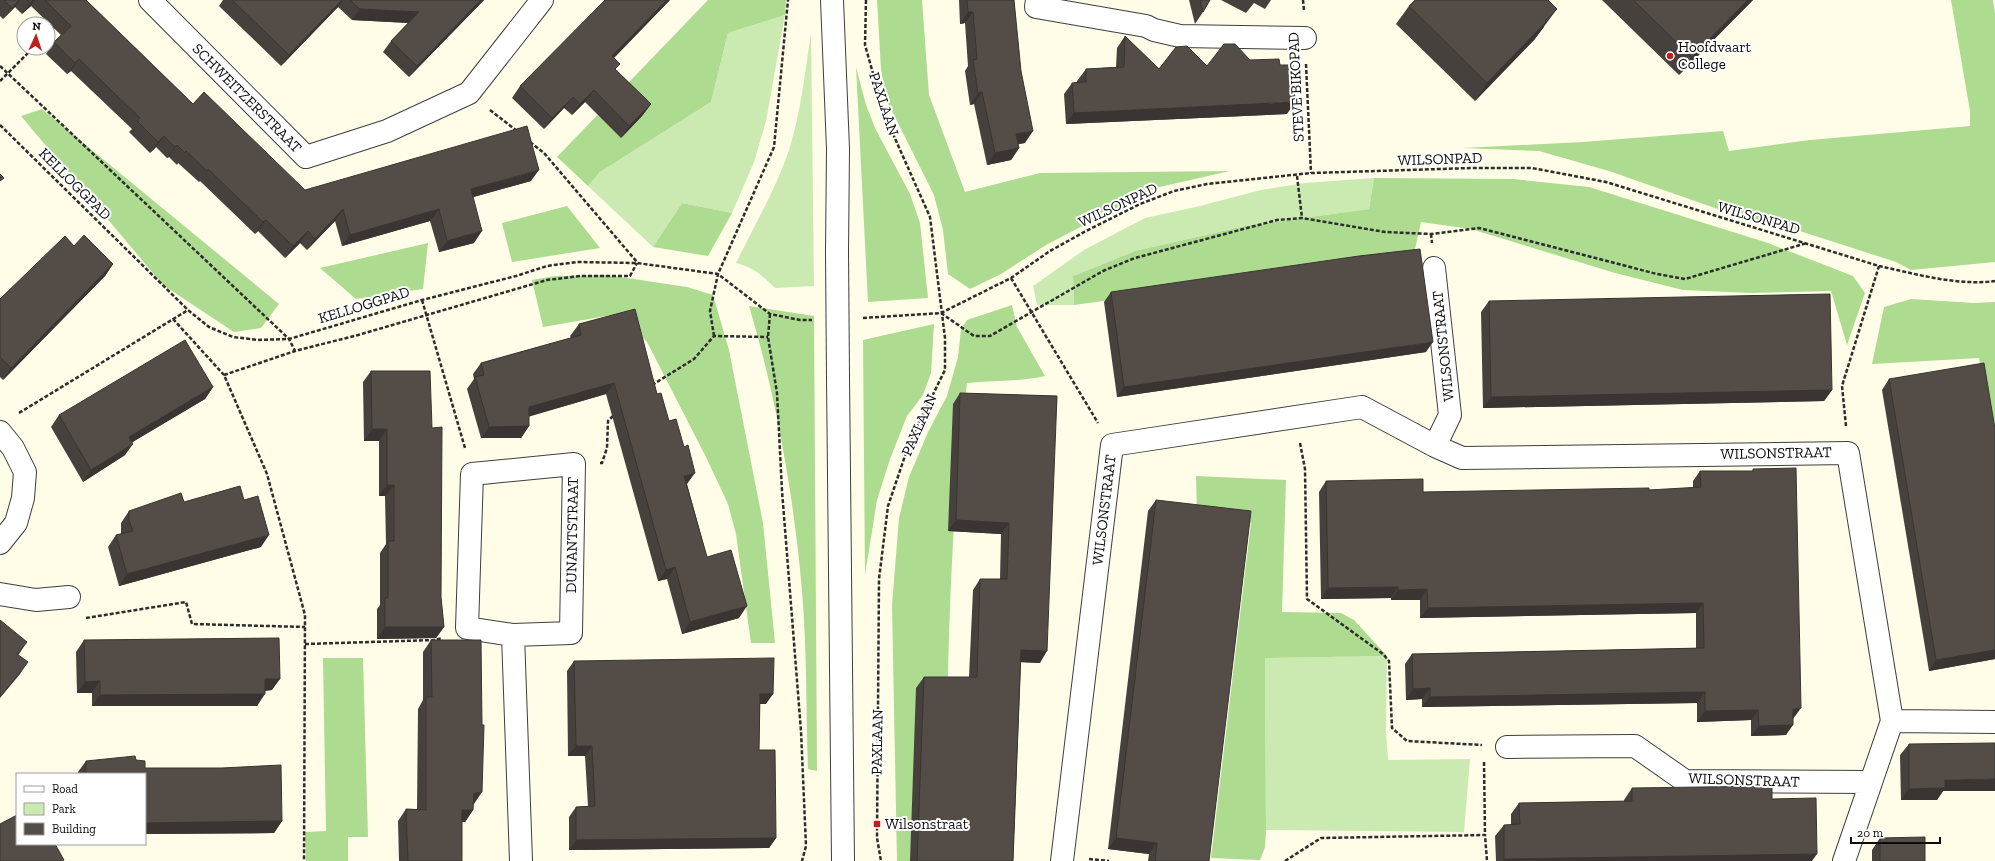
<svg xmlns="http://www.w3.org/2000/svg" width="1995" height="861" viewBox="0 0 1995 861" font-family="'Zilla Slab',serif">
<rect width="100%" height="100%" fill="#fffce8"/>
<path fill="#cbeab2" d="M785 15 766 121 754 162 732 213 682 203 653 247 588 186 600 172 711 102 728 33Z
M811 33 814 286 775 288C763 276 753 267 736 263 754 226 776 189 789 150 801 112 805 72 811 33Z
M1374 178 1369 209 1245 226 1135 251 1073 276 1074 305H1037L1033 286 1084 250 1145 218 1200 206 1261 190 1305 183Z
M1387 656 1386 730 1388 760 1470 759 1464 832 1266 830 1265 658Z"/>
<path fill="#addb90" d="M708 0H786L785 15 728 33 711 102 600 172 588 186 557 157Z
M877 0H922L929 95 965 192 1040 173 1230 171 1155 188 1046 245 1001 274 970 289 948 274 943 230 934 195 886 99 881 69Z
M1951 0H1993L1995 14V262L1911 270 1896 262 1778 224 1732 214 1609 171 1539 151 1463 148 1583 142 1723 131 1729 151 1810 140 1970 126V111Z
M856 67 866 105 876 130 910 194 920 223 928 298 868 302Z
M42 109 279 304 261 328 234 332 163 285 21 116Z
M1374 178 1513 179 1589 187 1768 243 1853 276 1865 293 1847 345 1831 291 1752 293 1683 290 1615 273 1471 229 1421 222 1413 258 1074 305 1073 276 1135 251 1245 226 1369 209Z
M682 203 732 213 708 256 653 247Z
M567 206 600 248 512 262 502 223Z
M428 243 423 289 356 299 320 268Z
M607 275 687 287 713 295 729 350 763 523 775 643H751L736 534 728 504 706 457 647 342 625 321 612 315 543 327 532 280 555 276Z
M1911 299 1974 303 1995 302V451L1979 358 1872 364 1884 307Z
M1012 305 1017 327 1045 376C1019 382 993 380 967 383 947 541 948 702 944 861H897L892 605 899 518 909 477 928 432 947 396 958 357 961 329 967 320Z
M749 306 814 316 817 771 808 769C806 710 807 650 802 591 794 497 776 396 749 306Z
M934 324 931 373 923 395 907 416 890 459 877 500 865 575 863 340Z
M1196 476 1286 480 1282 612 1341 613 1354 620 1387 656 1265 658 1266 830 1265 847 1260 860 1211 858 1251 523 1197 515Z
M323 658H363L368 837H348V861H306L305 832 326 831Z"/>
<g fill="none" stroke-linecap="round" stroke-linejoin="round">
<defs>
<path id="minor" d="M150 0 306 157 387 131 469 93 542 0
M832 0 838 149 837 251
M1037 0 1036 7 1146 26 1154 30 1180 36 1305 38
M1434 268 1450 415 1435 446
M838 377 843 861
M0 432 13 448 25 472 23 498 16 523 0 543
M574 464 571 633 513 635 467 628 472 474Z
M0 594 36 600 69 597
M513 635 521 861
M1892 721 1995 722
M1507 747 1635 746 1685 781 1870 782
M1062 861 1112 445 1362 407 1435 446 1462 458 1848 453 1892 721 1844 861"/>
</defs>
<use href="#minor" stroke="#3e3e3e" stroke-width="24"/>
<path stroke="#2d2d2d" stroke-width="2.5" stroke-dasharray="4 2" stroke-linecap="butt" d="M866 0 865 45 885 116 930 217 945 338V370L910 441 888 506 879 579 877 838 881 861
M1303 0 1304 11
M48 33 55 26
M1306 64 1311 173
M0 66 289 339 295 351
M0 81 33 48
M490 110 517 131
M0 125 188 310 209 327 233 337 258 340 289 339 422 300 516 276 547 266 577 262 637 263 718 274 770 314 800 320H812
M530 142 544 153 637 262
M1297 176 1302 218
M1431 234 1432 243
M1011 278 1098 423
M422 300 465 448
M941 313 974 336H990L1103 271 1135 258 1277 220 1302 218 1385 232 1431 234 1479 228 1657 274 1685 279 1807 243
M770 314 768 337 777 393 782 491 801 731 806 846 802 861
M863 318 941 313 1011 278 1050 251 1086 231 1140 204 1174 191 1207 184 1311 173 1471 168H1532L1606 182 1879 266C1916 274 1957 286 1995 281
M173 319 224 375 267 474 305 615 304 861
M714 336 710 311 718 274 774 147 788 0
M224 375 295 351 358 335 547 280 580 276H630L637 263
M652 385 694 359 714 336 768 337
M19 413 188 310
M1846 426 1842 386 1879 266
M1300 443 1305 469 1307 599 1383 654 1389 661 1392 728 1407 741 1482 745
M600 463H602L607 448 608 421 614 415
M86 618 186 602 192 624 305 627
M305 644 435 640 442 638
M1484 762 1485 835
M1089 859 1109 861
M1285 861 1321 838 1485 835 1487 861"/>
<use href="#minor" stroke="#fff" stroke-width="22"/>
<defs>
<path id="minor-bridge" d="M837 251 838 377"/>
</defs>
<use href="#minor-bridge" stroke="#3e3e3e" stroke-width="24" stroke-linecap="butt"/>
<use href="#minor-bridge" stroke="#fff" stroke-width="22"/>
</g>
<path fill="#47413d" d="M0 0H86L193 104 305 190 531 181 473 197 474 243 439 252 430 221 342 246 335 221 307 250 300 243 285 258 258 231 255 234 200 181 199 182 178 163 177 165 169 157 167 158 156 147 150 153 129 132 132 129 71 71 67 74 46 54 54 42 61 35 31 6 22 14 15 7 3 19 0 16Z
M223 0H484L409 77 383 52 391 41 408 23 352 20 338 7 281 66 219 6Z
M670 0 614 58 616 70 651 104 642 116 621 138 585 102 572 115 564 108 544 129 512 98 520 86Z
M959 0H1014L1025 143 1018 144 1019 148 1011 160 987 165 974 104 970 105 965 71 968 66 965 23 960 24Z
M1189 0H1210L1203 12 1195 24Z
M1221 0H1271L1265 9 1254 3 1246 13Z
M1602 0H1753L1679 75Z
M1409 6 1544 27 1534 40 1475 101 1396 24Z
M1125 36 1159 69 1207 66 1287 114 1066 124 1064 94 1072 83 1077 82V81L1086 69 1116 67 1117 48Z
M74 246 113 264 105 276 3 380 0 377V299Z
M1111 292 1426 352 1117 397 1104 302Z
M1489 301 1832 390 1824 401 1483 408 1481 312Z
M579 324 657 394 669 421 687 484 707 557 739 618 682 634 667 579 658 581 606 394 529 416V426L521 438H481L467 389 474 379 473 374 481 363 571 338 570 336Z
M371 371 432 428 441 597 444 627 436 638 377 639V609L380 605V553L386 544 385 496H379V441H364L363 382Z
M1889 379 1995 429V659L1929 671 1882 390Z
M213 387 205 399 132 442 125 455 83 482 51 427 59 415Z
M960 393 1057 396 1040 663 1021 662 1013 861H910L916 688 924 677H969L973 590 980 579H1000L1001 534 948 531 953 404Z
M1753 469 1793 719 1786 735 1751 736V720L1697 722V703L1422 707V699L1406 700 1405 664 1412 654 1696 648V613L1420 618V600H1391V598L1321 599 1319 492 1326 481 1423 492 1649 490 1693 488V481L1700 471H1752Z
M244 500 261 547 119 586 108 547 116 535 121 534V523L129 511 184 502Z
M1156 500 1209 861H1148L1149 854 1108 849 1148 511Z
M84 640 272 690 265 691 257 706H92V693H77L76 652Z
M431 640 474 804H473V810L465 822H462V861H399L398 821 406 809H417L418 709 423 700V652Z
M574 661 766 704H760L759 750 776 838 769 848 569 850V817L576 807 588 806 585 756H568L567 671Z
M1909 744 1943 791 1937 800H1901L1900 755Z
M136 760 145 768 282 821 274 833 145 834V774H78V772L86 761Z
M1632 788 1772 799 1812 861H1496L1495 836 1504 825H1511V814L1519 803 1624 801V800Z
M1880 838 1925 861H1872V850Z"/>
<path fill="#3a3532" d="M19 0H20L15 7 3 19 12 8Z
M33 0H35L31 6 22 14 30 3Z
M342 0H343L338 7 281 66 289 55Z
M481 0H484L409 77 417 66Z
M667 0H670L604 68 612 56Z
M1748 0H1753L1679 75 1692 57Z
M360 9 419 12 411 23 352 20Z
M1557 9 1534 40 1475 101 1487 83Z
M968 12H973L965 23 960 24Z
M79 59 71 71 67 74 75 63Z
M594 90 585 102 572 115 580 104Z
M982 92 974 104 970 105 978 93Z
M573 97 564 108 544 129 552 118Z
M1295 102 1287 114 1066 124 1074 113Z
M651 104 642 116 621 138 629 126Z
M1033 131 1025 143 1008 146 1016 134Z
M164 136 156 147 150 153 158 142Z
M177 145 169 157 167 158 175 147Z
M1019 148 1011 160 987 165 995 153Z
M539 170 531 181 463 200 471 189Z
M343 209 335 221 307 250 315 239Z
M439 209 430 221 342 246 350 235Z
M266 220 258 231 255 234 263 222Z
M308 231 300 243 285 258 293 246Z
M482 231 474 243 439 252 447 241Z
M113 264 105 276 3 380 11 368Z
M1433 342 1426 352 1117 397 1124 387Z
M614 383 606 394 521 419 529 407Z
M213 387 205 399 121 449 129 437Z
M1832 390 1824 401 1483 408 1491 397Z
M529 426 521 438H481L489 427Z
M372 429H387L379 441H364Z
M133 444 125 455 83 482 91 470Z
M695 473 687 484 676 487 684 476Z
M387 485H394L385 496H379Z
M956 520 1009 523 1001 534 948 531Z
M269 535 261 547 119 586 127 574Z
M675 567 667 579 658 581 666 570Z
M1398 587 1391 598 1321 599 1328 588Z
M1427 589 1420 600H1391L1398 590Z
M1703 603 1696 613 1420 618 1428 608Z
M747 606 739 618 682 634 690 622Z
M385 627H444L436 638 377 639Z
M27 642 19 654 9 665 17 654Z
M1021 650 1047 651 1040 663 1014 662Z
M1995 650V659L1929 671 1936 660Z
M28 662 20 674 0 698V697Z
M265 679H280L272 690 257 691Z
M100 681 92 693H77L85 682Z
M1430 688 1422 699 1406 700 1413 689Z
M1705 692 1697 703 1422 707 1430 697Z
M265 694 257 706H92L100 695Z
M760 694H773L766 704H753Z
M1801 708 1793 719V709Z
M1758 710 1751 720 1697 722 1705 711Z
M1793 725 1786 735 1751 736 1759 726Z
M576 746H592L585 756H568Z
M1995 779V791H1943L1937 800H1901L1909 789 1945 780Z
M482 792 474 804H465L474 793Z
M462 810H473L465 822H454Z
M282 821 274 833 145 834V823Z
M776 838 769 848 569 850 576 840Z
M1116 838 1157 843 1149 854 1108 849Z
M1817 854 1812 861H1503L1504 859Z"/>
<path fill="#534c47" stroke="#3a3532" d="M4 0H19L12 8Z
M27 0H33L30 3Z
M45 0H86L193 104 204 92 305 190 527 126 539 170 471 189 482 231 447 241 439 209 350 235 343 209 315 239 308 231 293 246 266 220 263 222 208 169 207 171 186 151 185 153 177 145 175 147 164 136 158 142 137 121 140 118 79 59 75 63 54 42 71 26Z
M232 0H342L289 55Z
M350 0H481L417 66 391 41 419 12 360 9Z
M605 0H667L612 56 620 64 615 69 651 104 629 126 594 90 580 104 573 97 552 118 520 86Z
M967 0H1014L1021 71 1033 131 1016 134 1019 148 995 153 982 92 978 93 973 60 977 59 973 12H968Z
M1200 0H1210L1203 12Z
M1415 0H1548L1557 9 1545 21 1546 22 1487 83 1409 6Z
M1633 0H1748L1692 57Z
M1125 36 1159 69 1176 47 1187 46 1207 66 1224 44H1235L1250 60 1279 59 1280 65H1293L1295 102 1074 113 1072 83 1086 82V69L1124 67Z
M0 174 4 178 0 181Z
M84 235 113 264 11 368 0 357V299L65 236 74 246Z
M1420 249 1433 342 1124 387 1111 292 1359 256Z
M1830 294 1832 390 1491 397 1489 301Z
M635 309 657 394 661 393 669 421 676 419 684 447 688 445 695 473 684 476 707 557 731 550 747 606 690 622 675 567 666 570 614 383 529 407V426L489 427 475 377 484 375 481 363 581 335 579 324Z
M185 340 213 387 129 437 133 444 91 470 59 415Z
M1984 363 1995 429V650L1936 660 1889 379Z
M371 371H430L432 428 442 427 441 597 444 627H385V598H388V541H394V485H387V429H372Z
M960 393 1057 396 1047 651 1021 650 1013 861H917L924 677H977L980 579H1007L1009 523 956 520Z
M1796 468 1801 708 1793 709V725L1759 726 1758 710 1705 711V692L1430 697V688L1413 689 1412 654 1704 648 1703 603 1428 608 1427 589 1398 590V587L1328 588 1326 481 1423 479V492L1649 488V490L1701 487 1700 471H1754L1753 469Z
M240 486 244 500 258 496 269 535 127 574 116 535 133 531 129 521V511L181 493 184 502Z
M1156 500 1251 511 1209 861H1155L1157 843 1116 838Z
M0 620 27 642 17 654 28 662 0 697Z
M279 638 280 679H265V694L100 695V681L85 682 84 640Z
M431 640H481L482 725H484L482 792 474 793 473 810H462V861H408L406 809 426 810V697H432Z
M774 658 773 694H760L759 750H775L776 838 576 840V807L595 806 592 746H576L574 661Z
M1995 743V779L1945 780V788L1909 789V744Z
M135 756 136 760 145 761V768H222L281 765 282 821 145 823V774H86V761Z
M1772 786V799L1816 798 1817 854 1504 859V825L1520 824 1519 803 1632 801V788Z
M17 815V844H55L64 860 62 861H0V824Z
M1925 837V861H1880V838Z"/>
<g fill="#be211f" stroke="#fff" stroke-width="1.5">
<circle cx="1670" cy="56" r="4"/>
<rect x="873" y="820" width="8" height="8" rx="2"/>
</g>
<g text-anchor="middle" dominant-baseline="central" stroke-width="4" stroke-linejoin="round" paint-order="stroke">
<g font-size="15" fill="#0b0b0b" stroke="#fff" text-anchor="start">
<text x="1678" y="47">Hoofdvaart<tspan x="1678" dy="17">College</tspan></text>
<text x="885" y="824">Wilsonstraat</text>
</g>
<g font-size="15" fill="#0b0b0b" stroke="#fff">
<text transform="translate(1296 87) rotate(-93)">STEVE BIKOPAD</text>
<text transform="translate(247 98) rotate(45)">SCHWEITZERSTRAAT</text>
<text transform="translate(884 104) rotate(72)">PAXLAAN</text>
<text transform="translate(1440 159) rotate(-2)">WILSONPAD</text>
<text transform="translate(75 184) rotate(45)">KELLOGGPAD</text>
<text transform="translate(1118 205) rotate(-25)">WILSONPAD</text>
<text transform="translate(1759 218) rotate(16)">WILSONPAD</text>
<text transform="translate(364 305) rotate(-17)">KELLOGGPAD</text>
<text transform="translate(1443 346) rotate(-96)">WILSONSTRAAT</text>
<text transform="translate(919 425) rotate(-66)">PAXLAAN</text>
<text transform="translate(1776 453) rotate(-1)">WILSONSTRAAT</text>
<text transform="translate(1104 510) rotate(-83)">WILSONSTRAAT</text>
<text transform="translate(572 535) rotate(-89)">DUNANTSTRAAT</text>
<text transform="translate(877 742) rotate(-89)">PAXLAAN</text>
<text transform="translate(1744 780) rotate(2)">WILSONSTRAAT</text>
</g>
</g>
<rect x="16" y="773" width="130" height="72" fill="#ffffff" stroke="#9d9d9d"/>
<rect x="24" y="786" width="20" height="6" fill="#ffffff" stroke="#9d9d9d"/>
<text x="52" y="793" font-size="12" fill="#0b0b0b">Road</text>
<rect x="24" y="803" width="20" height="12" fill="#cbeab2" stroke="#9d9d9d"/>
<text x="52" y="813" font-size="12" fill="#0b0b0b">Park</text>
<rect x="24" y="823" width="20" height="12" fill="#534c47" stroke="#9d9d9d"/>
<text x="52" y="833" font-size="12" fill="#0b0b0b">Building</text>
<g transform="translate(36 36) rotate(3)"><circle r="19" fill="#ffffff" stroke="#9d9d9d"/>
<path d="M0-3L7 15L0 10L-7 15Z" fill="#be211f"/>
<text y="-6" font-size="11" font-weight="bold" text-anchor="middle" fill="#0b0b0b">N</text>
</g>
<path d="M1851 837v6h89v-6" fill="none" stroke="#0b0b0b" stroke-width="2"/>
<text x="1857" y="837" font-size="12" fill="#0b0b0b" stroke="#ffffff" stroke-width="3" paint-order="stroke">20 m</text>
</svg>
